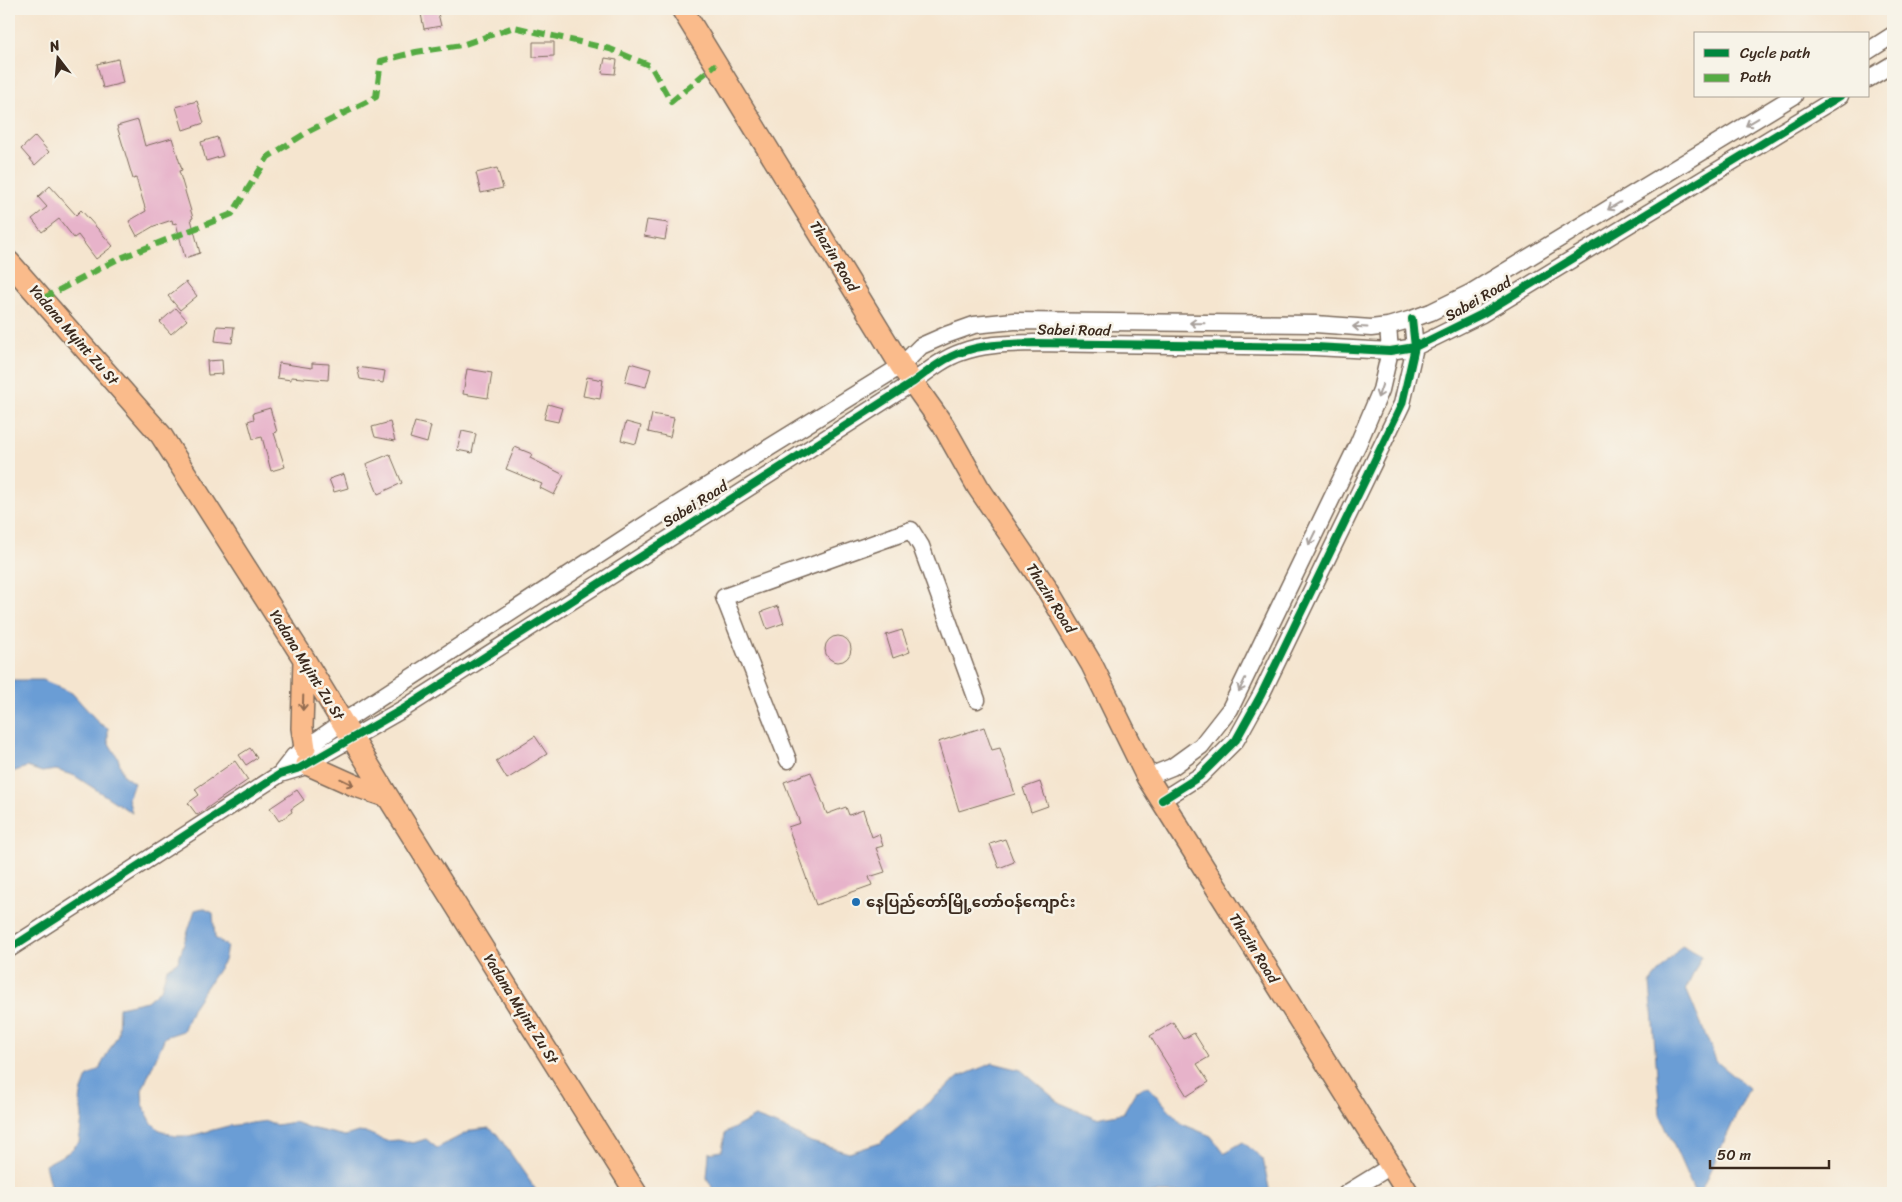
<svg xmlns="http://www.w3.org/2000/svg" width="1902" height="1202" viewBox="0 0 1902 1202" font-family="Sriracha,'Noto Sans Myanmar',sans-serif">
<rect width="100%" height="100%" fill="#f7f3e8"/>
<filter id="ink" filterUnits="userSpaceOnUse"><feTurbulence type="fractalNoise" baseFrequency=".02" numOctaves="2"/><feDisplacementMap in="SourceGraphic" scale="10" xChannelSelector="R" yChannelSelector="G"/><feConvolveMatrix kernelMatrix="1 2 1 2 8 2 1 2 1" color-interpolation-filters="sRGB"/></filter>
<filter id="wash" filterUnits="userSpaceOnUse"><feTurbulence type="fractalNoise" baseFrequency=".0096" numOctaves="4" result="noise"/><feDisplacementMap in="SourceGraphic" scale="20" xChannelSelector="R" yChannelSelector="G"/><feGaussianBlur stdDeviation="1.12" result="paint"/><feColorMatrix in="noise" values="0 0 0 0 0 0 0 0 0 0 0 0 0 0 0 0 0 1.4 0 .05"/><feComposite in="paint" operator="in"/></filter>
<g filter="url(#wash)">
<rect width="100%" height="100%" fill="#f5e5cf"/>
<path fill="#6a9dd5" stroke="#52647a" d="M9 680H43L72 693 100 724 108 728V742L118 758 123 775 134 783 128 798 132 813 75 776 56 770 42 772 27 767 9 773Z
M203 908 213 913 215 938 227 946 224 961 193 1007 183 1031 165 1037 142 1090 143 1106 152 1123 158 1129 175 1136H190L228 1126 267 1121 276 1125 294 1122 310 1128 345 1136 358 1132 368 1133 386 1141 398 1140 413 1143 426 1139 437 1148 472 1130 489 1128 497 1134 538 1193H52L45 1165 69 1152 79 1142 82 1118 80 1100 82 1090 87 1077 99 1069 118 1034 119 1007 147 1001 161 989 167 969 178 961 195 910Z
M1682 945 1702 956 1686 989 1717 1062 1749 1088 1700 1193H1695L1660 1114 1650 983Z
M993 1063 1021 1070 1060 1103 1096 1118 1123 1113 1136 1091 1148 1086 1182 1124 1211 1136 1224 1153 1243 1142 1263 1159 1270 1193H715L707 1178 709 1153 722 1151 725 1133 755 1117 782 1127 811 1142 849 1153 880 1143 959 1077Z"/>
<g id="blocks">
<path fill="#e7b3ca" d="M420 9H437L441 26 424 29Z
M533 42H554V56L533 57Z
M605 58 617 60 615 74 602 73Z
M118 59 123 83 103 88 97 64Z
M197 101 204 123 183 130 176 107Z
M138 120 145 146 172 138 182 170 179 171 193 218 191 219 200 253 185 258 176 223 173 224 172 220 154 226 137 236 129 221 146 211 136 178 133 179 117 126Z
M35 136 49 152 35 165 21 149Z
M217 137 223 156 206 161 201 142Z
M497 168 503 188 481 193 476 173Z
M50 186 76 215 81 210 113 246 96 259 78 235 74 238 59 219 42 232 32 219 47 207 38 197Z
M647 220 668 223 665 240 644 236Z
M186 282 197 296 180 310 168 296Z
M176 308 187 320 171 334 160 322Z
M217 326 234 327 232 343 215 341Z
M222 360 223 374 208 375 207 361Z
M279 363 312 368V363L329 364 328 380 291 377V380L277 378Z
M630 363 651 369 646 387 625 382Z
M357 367 385 371 383 383 360 379Z
M467 369 492 373 488 398 463 394Z
M587 377 603 380 600 399 583 396Z
M548 404 562 408 558 422 544 419Z
M270 408 277 432 274 433 285 467 271 471 262 437 253 439 248 421 254 419 253 413Z
M652 414 674 418 670 437 648 432Z
M390 422 395 441 375 437 372 427Z
M415 422 431 426 427 443 410 438Z
M626 422 641 426 636 444 621 440Z
M462 431 476 434 472 453 457 450Z
M515 447 532 454 530 458 564 475 554 495 540 488 542 484 506 469Z
M390 454 402 483 378 494 366 464Z
M344 474 348 488 334 492 329 479Z
M778 606 784 623 767 629 761 612Z
M902 630 910 652 893 658 886 635Z
M825 649a13 13 0 1 1 26 0a13 13 0 1 1-26 0Z
M984 727 992 750 1000 748 1015 794 959 811 938 742Z
M535 736 547 754 507 779 496 761Z
M250 748 257 758 246 765 239 755Z
M235 761 248 780 197 815 188 803 199 795 195 789Z
M811 772 827 814 846 807 849 815 863 810 872 837 879 834 883 846 876 848 885 872 869 877 872 885 816 905 788 827 800 823 784 782Z
M1040 782 1048 806 1031 812 1023 788Z
M297 790 304 800 291 809 292 812 279 821 270 808Z
M1005 839 1014 862 999 868 990 844Z
M1173 1022 1184 1039 1194 1033 1209 1057 1197 1064 1209 1082 1187 1096 1150 1036Z"/>
</g>
</g>
<g filter="url(#ink)">
<use href="#blocks" fill-opacity="0" stroke="#7c6b5c" stroke-width="1"/>
<g fill="none" stroke-linecap="round" stroke-linejoin="round">
<defs>
<path id="minor" d="M1868 51 1893 35
M1868 79 1893 64
M788 760 724 597 911 530 921 546 977 700
M280 774 294 756 343 722 657 517 901 366 921 346 946 335 974 325 1014 321 1315 324 1371 328 1388 326 1412 319 1431 312 1470 293 1794 96
M1147 777 1172 767 1201 746 1230 709 1358 444 1381 390 1390 351 1388 326
M1162 800 1200 776 1236 740 1261 695 1402 404 1415 347 1412 319
M9 949 280 774 300 768 403 709 912 383C928 371 944 358 962 352 984 344 1009 344 1033 343L1315 347 1390 351 1415 347 1482 314 1840 96
M1347 1193 1391 1166"/>
<path id="major" d="M682 9 901 366 943 425 978 487 1047 589 1092 665 1147 777 1408 1193
M9 262 161 435 304 659 388 797 636 1193
M304 659 302 728 305 748
M307 764 356 786 388 797"/>
</defs>
<use href="#minor" stroke="#7c6b5c" stroke-width="19"/>
<use href="#major" stroke="#7c6b5c" stroke-width="24"/>
<use href="#minor" stroke="#fff" stroke-width="16"/>
<use href="#major" stroke="#fabb8b" stroke-width="21"/>
<path stroke="#55ab43" stroke-width="6" stroke-dasharray="12 6" stroke-linecap="butt" d="M42 299 118 259 232 214 268 157 309 131 376 97 381 61 416 52 462 45 514 27 610 49 651 66 671 102 716 64"/>
<defs>
<path id="cycleway" d="M1162 800 1200 776 1236 740 1261 695 1402 404 1415 347 1412 319
M9 949 280 774 300 768 403 709 912 383C928 371 944 358 962 352 984 344 1009 344 1033 343L1315 347 1390 351 1415 347 1482 314 1840 96"/>
</defs>
<use href="#cycleway" stroke="#f7f3e8" stroke-width="11"/>
<use href="#cycleway" stroke="#00873e" stroke-width="8"/>
</g>
<defs><path id="oneway-shaft" d="M-6 0H5M1.5-3L5.5 0L1.5 3" fill="none" stroke-width="1.6" stroke-linecap="round" stroke-linejoin="round" transform="scale(1.25)"/></defs>
<g stroke="#a79f9a">
<use href="#oneway-shaft" transform="translate(1752 122) rotate(149)"/>
<use href="#oneway-shaft" transform="translate(1614 206) rotate(149)"/>
<use href="#oneway-shaft" transform="translate(1197 323) rotate(-179)"/>
<use href="#oneway-shaft" transform="translate(1360 327) rotate(-177)"/>
<use href="#oneway-shaft" transform="translate(1380 391) rotate(109)"/>
<use href="#oneway-shaft" transform="translate(1312 538) rotate(116)"/>
<use href="#oneway-shaft" transform="translate(1242 685) rotate(116)"/>
</g>
<g stroke="#916b4f">
<use href="#oneway-shaft" transform="translate(303 703) rotate(92)"/>
<use href="#oneway-shaft" transform="translate(347 782) rotate(26)"/>
</g>
</g>
<circle fill="#1f6fb2" stroke="#f7f3e8" stroke-width="2" cx="856" cy="902" r="5"/>
<g text-anchor="middle" dominant-baseline="central" stroke-width="5" stroke-linejoin="round" paint-order="stroke">
<g font-size="15" fill="#3b2a1e" stroke="#f7f3e8">
<text transform="translate(834 256) rotate(59)">Thazin Road</text>
<text transform="translate(1478 299) rotate(-30)">Sabei Road</text>
<text transform="translate(1074 330) rotate(1)">Sabei Road</text>
<text transform="translate(74 335) rotate(49)">Yadana Myint Zu St</text>
<text transform="translate(695 504) rotate(-32)">Sabei Road</text>
<text transform="translate(1051 598) rotate(58)">Thazin Road</text>
<text transform="translate(307 665) rotate(58)">Yadana Myint Zu St</text>
<text transform="translate(1254 948) rotate(58)">Thazin Road</text>
<text transform="translate(521 1009) rotate(58)">Yadana Myint Zu St</text>
</g>
<g font-size="15" font-weight="bold" fill="#3b2a1e" stroke="#f7f3e8" text-anchor="start">
<text x="866" y="902">နေပြည်တော်မြို့တော်ဝန်ကျောင်း</text>
</g>
</g>
<rect width="1902" height="1202" fill="none" stroke="#f7f3e8" stroke-width="30"/>
<rect x="1694" y="32" width="175" height="65" fill="#f7f3e8" stroke="#aca397"/>
<rect x="1704" y="49" width="25" height="8" fill="#00873e" stroke="#aca397"/>
<text x="1740" y="58" font-size="15" fill="#3b2a1e">Cycle path</text>
<rect x="1704" y="74" width="25" height="8" fill="#55ab43" stroke="#aca397"/>
<text x="1740" y="82" font-size="15" fill="#3b2a1e">Path</text>
<g transform="translate(58 58) rotate(344)" stroke="#f7f3e8" stroke-width="4" paint-order="stroke">
<path d="M0-4L9 19L0 12L-9 19Z" fill="#3b2a1e"/>
<text y="-8" font-size="14" font-weight="bold" text-anchor="middle" fill="#3b2a1e">N</text>
</g>
<path d="M1710 1160v8h119v-8" fill="none" stroke="#3b2a1e" stroke-width="2.5"/>
<text x="1717" y="1160" font-size="15" fill="#3b2a1e" stroke="#f7f3e8" stroke-width="4" paint-order="stroke">50 m</text>
</svg>
